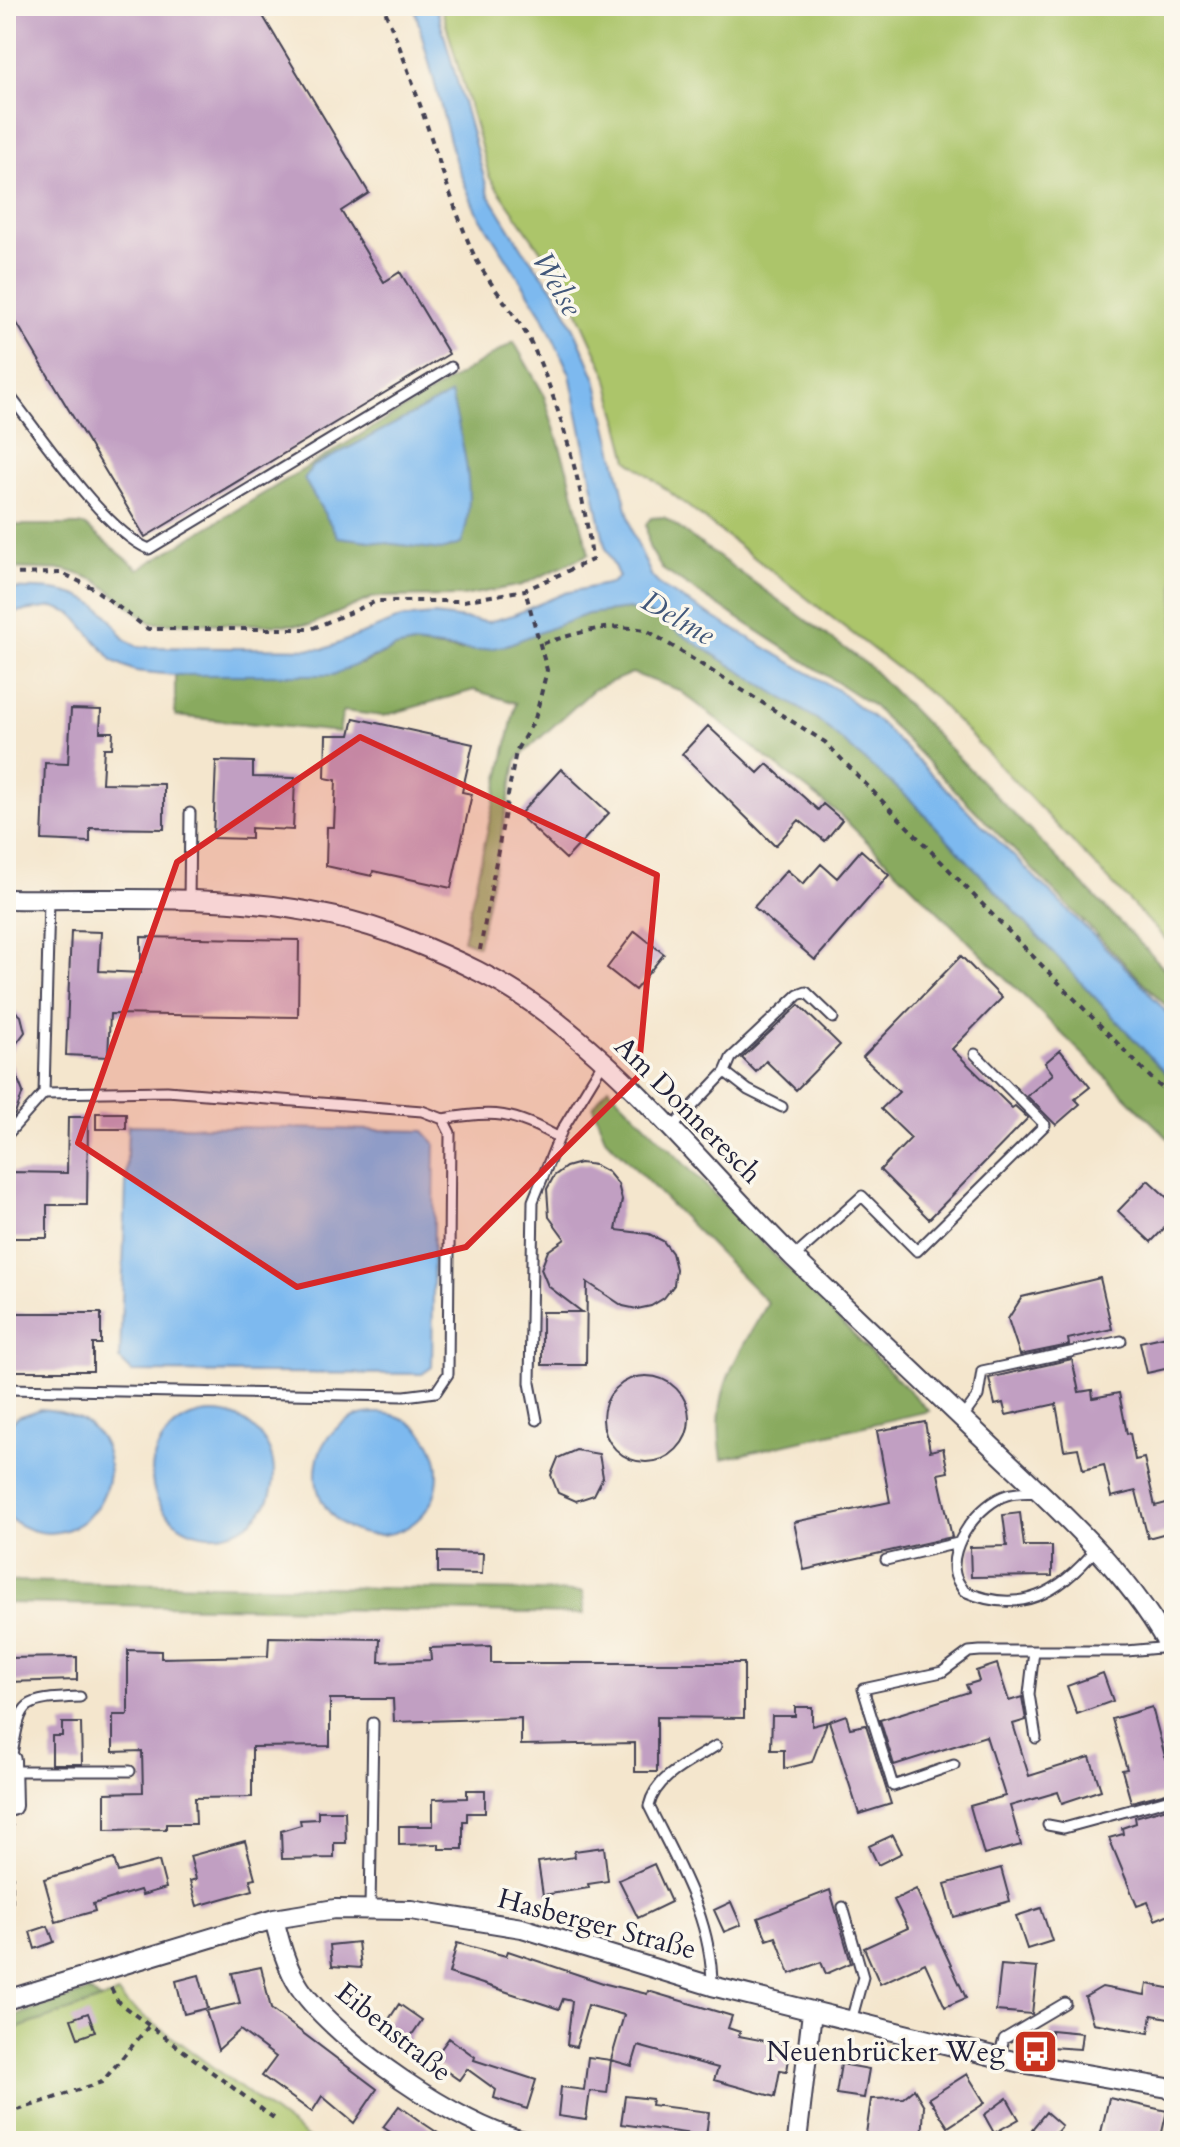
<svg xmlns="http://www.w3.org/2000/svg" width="1180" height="2147" viewBox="0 0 1180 2147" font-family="Cardo,serif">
<rect width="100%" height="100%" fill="#fbf7ec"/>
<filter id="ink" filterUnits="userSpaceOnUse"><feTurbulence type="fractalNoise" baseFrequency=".0125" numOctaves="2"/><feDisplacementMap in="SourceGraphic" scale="16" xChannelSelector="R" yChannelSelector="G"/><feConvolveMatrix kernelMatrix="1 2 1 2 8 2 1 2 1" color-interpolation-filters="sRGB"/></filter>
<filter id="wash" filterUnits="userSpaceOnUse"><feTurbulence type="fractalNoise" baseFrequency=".006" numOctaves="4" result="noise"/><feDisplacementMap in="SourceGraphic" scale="32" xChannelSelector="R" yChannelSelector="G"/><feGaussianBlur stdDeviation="1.8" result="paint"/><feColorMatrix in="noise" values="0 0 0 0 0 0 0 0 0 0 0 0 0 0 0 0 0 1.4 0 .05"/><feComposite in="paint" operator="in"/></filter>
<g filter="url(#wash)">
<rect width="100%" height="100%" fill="#f4e6cd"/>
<path fill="#acc56b" stroke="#677453" stroke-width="2" d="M441 6H1174V948L932 695 628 460 607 376 567 288 490 178Z
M118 1994 126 2003 312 2141H6V2032Z"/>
<path fill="#89aa5f" stroke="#56664d" stroke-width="2" d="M514 342 543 393 569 475 589 554 522 585 463 596 374 597 310 625 151 623 96 580 66 570 6 568V525H84L139 569Z
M664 517 869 666 1174 978V1014L872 705 662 569 649 547 646 524 651 518Z
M628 609 649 614 818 720 869 761 911 800 1174 1082V1144L839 814 679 690 632 673 594 689 517 759 478 946 463 940 516 703 474 690 383 716 343 711 339 732 175 716V675L362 664 395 648 413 644 460 651 588 614Z
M608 1087 929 1411 722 1459C710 1390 736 1359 768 1303L605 1138 593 1107Z
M6 1581 583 1592 584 1614 6 1603Z
M89 1991 101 2000 6 2032V2019Z"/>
<path fill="#7db9ef" stroke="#506e95" stroke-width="2" d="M414 6H436L489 195 523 250 558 295 577 335 596 379 633 534 652 577 662 587 836 689 880 723 1138 980 1174 1021V1082L911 800 818 720 649 614 628 609 588 614 504 646 477 651 413 644 395 648 333 675H175L135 671 113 661 73 614 54 607 6 613V589C44 588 83 587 110 618 121 631 121 641 139 647L325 649 401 618 434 615 488 622 513 615 565 593 611 583 619 577 605 546 570 374 542 314 475 209 456 163Z
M451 394C462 441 479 498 461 544L441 550 338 537 304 479 312 467Z
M128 1125 424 1131 435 1143 432 1367 422 1374 132 1372 120 1360Z
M41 1409C167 1419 96 1585 6 1516V1427L18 1417Z
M152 1474a61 61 0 1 1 122 0a61 61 0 1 1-122 0Z
M316 1474a61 61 0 1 1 122 0a61 61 0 1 1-122 0Z"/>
<g id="blocks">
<path fill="#c19fc2" d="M6 6H257L369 193 341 211 384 282 400 272 449 354 145 537 6 305Z
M71 709 101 710 100 732H113L112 748H104L102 783 164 784V829L90 828V842L42 840 45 763 68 764Z
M354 718 473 744 462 792 472 794 451 888 373 871 372 876 326 866 327 827H334L336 780 325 778 326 735H350Z
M708 726 758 773 767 764 818 810 823 804 842 820 825 841 799 820 775 846 682 754Z
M216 761 253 762V777L295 778 293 830 251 828V839L213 838Z
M561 769 609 813 566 859 519 815Z
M861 850 889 875 815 960 754 907 787 870 803 884 821 864 837 878Z
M71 931 101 932 99 971 141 973V937L299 940 298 1017 110 1014 108 1057 66 1055Z
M635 931 664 954 635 990 607 968Z
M961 956 1002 998 952 1049 1012 1108 1015 1106 1028 1118 929 1219 880 1170 911 1138 881 1109 899 1092 863 1057Z
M6 1003 21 1016 25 1032 8 1055 23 1092 15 1114 6 1125Z
M799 1005 840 1045 796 1090 766 1061 756 1072 742 1058Z
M1060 1050 1090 1087 1075 1099 1080 1104 1056 1125 1027 1096 1053 1074 1045 1063Z
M96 1113H126V1129H96Z
M68 1117H88L87 1205H47V1238H10L11 1172 67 1173Z
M580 1163 595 1165 608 1172 618 1184 622 1200 616 1230 649 1234 663 1241 672 1253 676 1269 674 1285 664 1298 651 1306 637 1309 623 1306 587 1282 586 1365H542V1312H582L548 1286 541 1269 548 1251 565 1239 549 1217 547 1189 554 1176 566 1167Z
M1148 1180 1174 1204V1218L1151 1242 1118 1211Z
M1100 1278 1112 1329 1068 1339 1069 1345 1020 1355 1008 1319 1022 1297Z
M6 1313H101V1344H93V1371H6Z
M1167 1336 1174 1367 1147 1373 1140 1342Z
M1072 1359 1079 1392 1092 1390 1093 1398 1119 1393 1127 1434 1130 1433 1135 1460 1144 1458 1155 1506 1174 1501V1531L1148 1538 1136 1491 1111 1497 1104 1465 1083 1470 1078 1448 1064 1450 1056 1404 1006 1415 1003 1403 995 1405 989 1378Z
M603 1419a43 43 0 1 1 86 0a43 43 0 1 1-86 0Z
M925 1422 930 1451 943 1448 948 1472 938 1474 952 1537 804 1570 794 1522 890 1502 877 1431Z
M576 1450 599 1454 603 1477 594 1495 576 1501 558 1493 551 1475 558 1458Z
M1020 1513 1024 1546H1052V1576L971 1577 970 1547 1007 1546 1003 1515Z
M438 1552 483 1553 482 1574 438 1573Z
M269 1637 380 1639 379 1662 431 1660 430 1648 491 1646V1663H744V1718L657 1717V1772H635V1743L521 1745V1718L394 1722 393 1699H330V1746L252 1747V1797L195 1798 196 1824H166V1829L105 1830V1793L143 1792 142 1751 113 1752V1715H128V1650L161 1651V1658L268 1656Z
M77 1657V1680L6 1682V1658Z
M997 1664 1009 1701 1022 1697 1026 1720 1013 1724 1029 1776 1090 1757 1101 1790 1062 1803 1058 1792 1010 1806 1021 1845 984 1855 970 1806 1005 1796 986 1736 894 1765 880 1720 969 1692 966 1685 979 1681 976 1671Z
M1103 1673 1113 1701 1077 1714 1067 1686Z
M795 1707H812V1726L827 1722 812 1762 784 1769V1750H771L772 1716H795Z
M1152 1707 1174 1791 1131 1802 1122 1770 1127 1769 1112 1719Z
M846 1715 850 1728 866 1725 891 1804 859 1814 829 1721Z
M62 1723H81L82 1764H52V1736H62Z
M467 1790H485V1813H467V1821H463V1849H439V1844L399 1845V1826H433V1799L467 1798Z
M1174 1806V1912L1155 1920 1148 1902 1137 1906 1109 1838 1123 1834 1122 1828 1136 1823 1135 1817Z
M318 1811H345L346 1843H334V1858L282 1859 281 1831 301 1825 300 1820 318 1819Z
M893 1835 902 1853 878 1865 869 1846Z
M245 1841 255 1878 250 1879 253 1890 197 1906 190 1881 196 1879 190 1856Z
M604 1847 608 1881 588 1884 589 1888 543 1895 538 1862 575 1857 574 1851Z
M114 1859 118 1872 159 1861 166 1888 142 1895 140 1890 93 1904 95 1911 56 1922 44 1879Z
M654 1864 671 1902 638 1918 619 1880Z
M1001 1868 1010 1901 954 1917 945 1884Z
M916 1889 966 1998 945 2007 925 1963 880 1984 864 1948 908 1928 894 1900Z
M830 1890 851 1963 826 1974 821 1962 790 1974 776 1937 767 1940 758 1918Z
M731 1902 741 1925 724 1932 714 1910Z
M1041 1908 1052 1941 1027 1949 1016 1916Z
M48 1926 54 1942 35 1949 30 1932Z
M358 1942 361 1968 332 1966 330 1945Z
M457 1943 506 1956 508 1951 606 1984 647 1994 648 1991 732 2016 728 2028 740 2032 739 2036 791 2046 787 2071 780 2070 775 2097 714 2080 718 2068 638 2046 632 2066 611 2060 624 2015 588 2005 576 2047 567 2045 572 2001 563 1999 559 2009 449 1973Z
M1001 1965 1037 1968 1032 2014 996 2011Z
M261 1967 271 2009 377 2089 354 2123 322 2096 312 2112 262 2076 276 2057 240 2030 218 2050 206 2011 240 2003 232 1973Z
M199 1975 208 2008 184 2014 176 1981Z
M1147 1984 1174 1989V2019L1152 2015 1149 2033 1093 2023 1085 1997 1102 1987 1145 1995Z
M399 2004 422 2020 407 2042 384 2027Z
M88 2013 95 2032 78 2038 71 2019Z
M1051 2030 1082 2033 1080 2049 1050 2047Z
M449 2038 475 2057 474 2060 536 2080 527 2109 494 2098 496 2090 467 2069 459 2080 432 2061Z
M588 2057 611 2060 607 2093 590 2091 586 2120 558 2116 561 2087 584 2090Z
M841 2064 869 2069 864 2098 836 2094Z
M967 2074 985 2103 948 2127 929 2098Z
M914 2089 924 2106 922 2141H865L871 2099 903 2098Z
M625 2096 652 2099 651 2105 709 2112 706 2136 621 2124Z
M1007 2098 1019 2119 994 2133 984 2115Z
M1109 2098 1167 2111 1160 2141H1099Z
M399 2106 420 2121 450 2141H403L383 2127Z
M1046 2112 1062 2126 1049 2141 1032 2129Z"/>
</g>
</g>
<g filter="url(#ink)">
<use href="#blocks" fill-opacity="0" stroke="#423f51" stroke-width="2"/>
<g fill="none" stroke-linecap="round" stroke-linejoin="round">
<defs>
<path id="lane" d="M6 391C39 432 103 530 149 549L451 367
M189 902 190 813
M725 1072 731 1058 798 995 806 992 833 1018
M443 1119C494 1110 514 1112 559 1138
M670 1130 725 1072 748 1090 782 1107
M6 1136 44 1093 49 900
M794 1257 862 1196 917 1251 1045 1125 975 1054
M6 1389 405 1396 436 1392 448 1374 450 1133 443 1119 422 1111 167 1091 44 1093
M962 1418 978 1396 982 1371 1121 1341
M537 1420 530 1383 533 1201 562 1130 604 1061
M1038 1492C1028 1493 1016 1492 1007 1495 980 1503 948 1545 955 1574 956 1580 961 1586 964 1591 1020 1616 1060 1593 1096 1549
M886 1560 958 1543
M1160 1628 1174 1624
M1034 1651 1029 1694 1036 1738
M11 1760C22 1700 18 1700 80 1697
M954 1765 893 1786 863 1689 942 1672 969 1652 980 1651H1127L1170 1647
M11 1771H130
M1048 1825 1064 1828 1174 1798
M843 1907 863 1977 851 2021
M370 1909 373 1723
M712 1986C712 1919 678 1865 649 1806 656 1775 691 1762 716 1746
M999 2057 1004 2039 1065 2003"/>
<path id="street" d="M6 899C138 901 281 888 406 939 453 958 502 980 543 1011 637 1080 711 1176 794 1258 858 1319 922 1380 986 1441 1054 1506 1130 1571 1174 1656
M6 1760H11L12 1806
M274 1919C280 1943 286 1967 300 1988 336 2041 461 2128 525 2141
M6 2000 274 1919 335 1909 411 1910 522 1928 712 1986 1021 2063 1174 2089
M797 2141 812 2012"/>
</defs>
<use href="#lane" stroke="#423f51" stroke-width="13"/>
<use href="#street" stroke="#423f51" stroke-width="22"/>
<path stroke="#423f51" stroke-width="4" stroke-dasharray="6 6" stroke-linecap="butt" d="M6 574 62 573 93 588 148 629H311L377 601H463L525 590 592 560C586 499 560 405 534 349 518 313 485 283 470 246 438 168 417 85 383 6
M543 643C580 633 610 621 648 631L825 742 1156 1083 1171 1095 1174 1092
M480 950 516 751 535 719 547 670 525 590
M12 1825V1980
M111 1988 119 2003 275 2119
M6 2114 102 2082 148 2027"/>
<use href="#lane" stroke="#fff" stroke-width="9"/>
<use href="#street" stroke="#fff" stroke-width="18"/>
</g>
</g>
<path fill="#d62828" fill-opacity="0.2" stroke="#d62828" stroke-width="6" stroke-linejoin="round" d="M360 737 657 875 638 1077 466 1247 297 1287 78 1143 177 862Z"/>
<defs>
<symbol id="bus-square" viewBox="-11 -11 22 22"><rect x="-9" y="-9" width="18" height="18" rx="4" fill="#c8321e" stroke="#fbf7ec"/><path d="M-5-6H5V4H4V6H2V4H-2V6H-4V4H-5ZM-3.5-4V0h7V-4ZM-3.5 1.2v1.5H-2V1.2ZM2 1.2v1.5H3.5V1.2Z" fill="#fff"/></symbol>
</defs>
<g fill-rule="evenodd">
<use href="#bus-square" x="1010" y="2026" width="51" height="51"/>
</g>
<g text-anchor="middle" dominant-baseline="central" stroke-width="7" stroke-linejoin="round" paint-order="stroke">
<g font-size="28" fill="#22223b" stroke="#fbf7ec">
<text transform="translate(688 1110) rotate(45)">Am Donneresch</text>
<text transform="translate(597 1924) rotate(15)">Hasberger Straße</text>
<text transform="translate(394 2032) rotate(39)">Eibenstraße</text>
</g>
<g font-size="28" fill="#22223b" stroke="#fbf7ec" text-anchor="end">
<text x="1005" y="2052">Neuenbrücker Weg</text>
</g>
<g font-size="30" font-style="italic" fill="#42577a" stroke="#fbf7ec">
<text transform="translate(557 284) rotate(60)">Welse</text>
<text transform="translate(678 618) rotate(30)">Delme</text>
</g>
</g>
<rect width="1180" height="2147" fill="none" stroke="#fbf7ec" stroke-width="32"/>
</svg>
